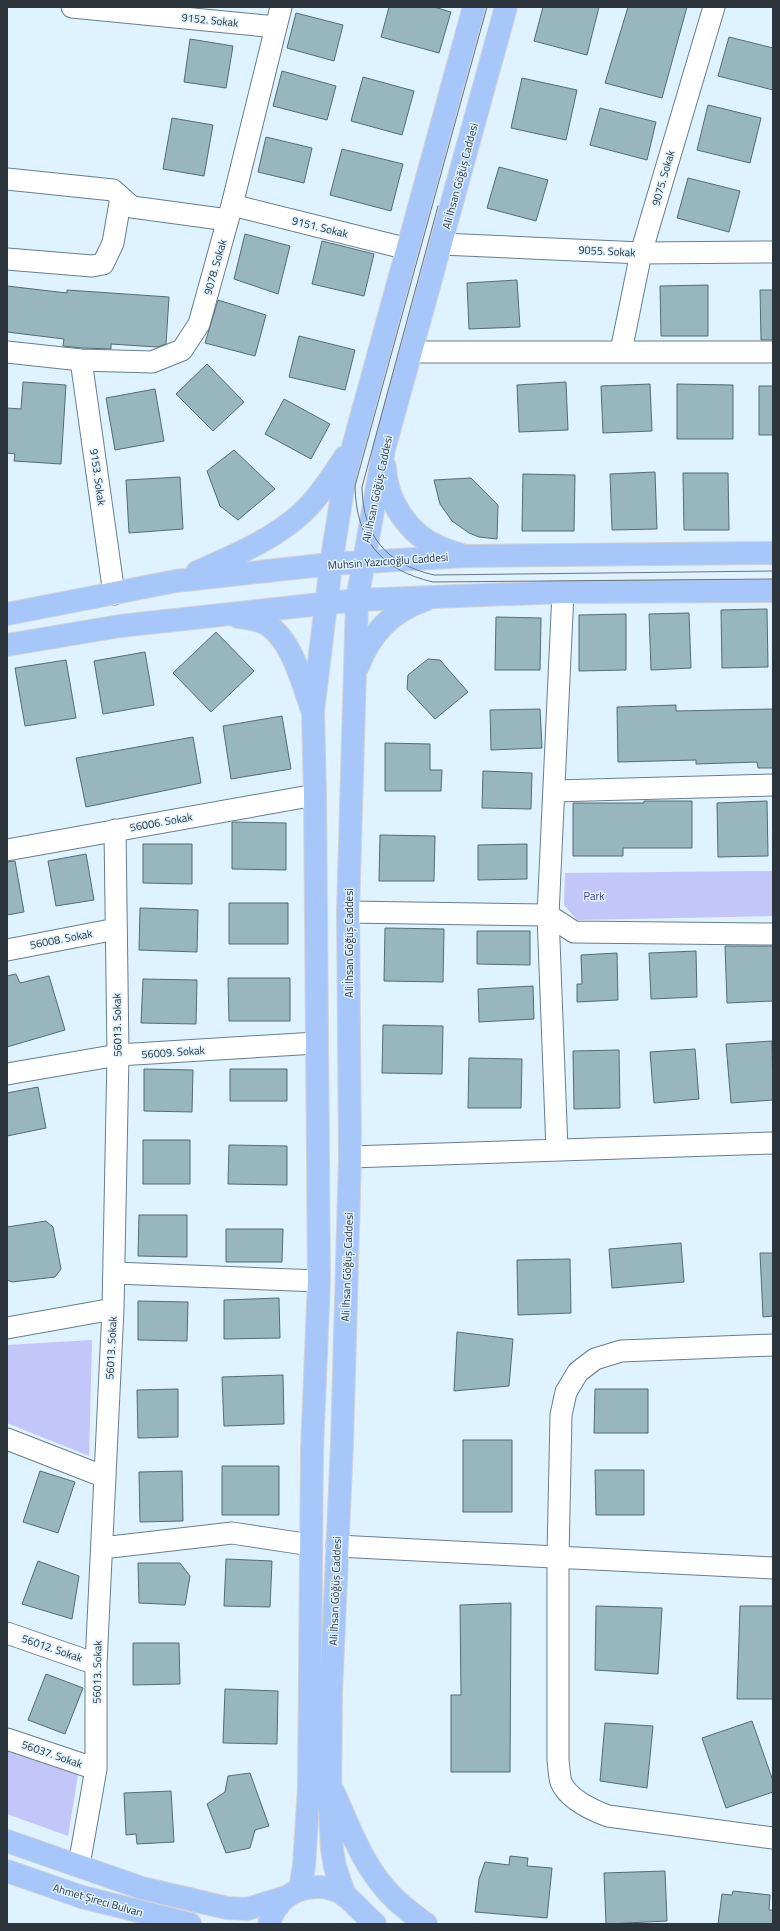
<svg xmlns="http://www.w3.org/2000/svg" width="780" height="1931" viewBox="0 0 780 1931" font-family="'Titillium Web',sans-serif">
<rect width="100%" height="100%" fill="#dff2ff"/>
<path fill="#c2c6f9" d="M773 871V916L577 920 564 905 565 873Z
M92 1340 89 1456 7 1423V1345Z
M7 1751 78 1775 68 1836 7 1814Z"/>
<path fill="#98b6bd" stroke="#526d74" d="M389 7H434L451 12 439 53 381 37Z
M543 7H599L587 55 534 41Z
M628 7H687L662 98 605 83Z
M296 13 343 25 334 61 287 48Z
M729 37 773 48V90L718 76Z
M190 39 233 46 226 88 184 82Z
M282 71 336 86 327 120 273 106Z
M363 77 414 91 402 135 351 121Z
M522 78 577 90 566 140 511 128Z
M708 105 761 118 750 163 697 150Z
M600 108 656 122 647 160 590 145Z
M172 118 213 125 204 176 163 169Z
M266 137 312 148 304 183 258 172Z
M342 149 403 164 391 211 330 195Z
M499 167 548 180 536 221 487 208Z
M688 178 740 191 729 232 677 218Z
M245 234 290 246 278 294 234 279Z
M322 241 374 254 364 296 312 284Z
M517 280 520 327 469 329 467 283Z
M708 285V336H661L660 286Z
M7 286 67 293V290L169 297 166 344 157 347 111 344V349L82 348 63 346 64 339 7 332Z
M760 290H773V340H761Z
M218 300 266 315 255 356 205 343Z
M299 336 355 350 345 390 289 377Z
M207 364 244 402 213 431 176 394Z
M23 382 66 385 61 464 14 461 15 454 7 453V408L21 409Z
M566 382 568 430 519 432 517 385Z
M650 384 652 431 603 433 601 386Z
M677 384 733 385V439H677Z
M759 386H773V435H759Z
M155 389 164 441 115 450 106 398Z
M284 399 330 424 311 459 265 434Z
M234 450 275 489 238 520 220 506 207 471Z
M655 472 657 529 612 530 610 474Z
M683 473H728L729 530H684Z
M523 474 575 475 574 531H522Z
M180 477 183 529 129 533 126 480Z
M471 478 498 505 497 539 479 537 469 533 452 521 440 504 434 480Z
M767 609 768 667 722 668 721 610Z
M689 613 691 668 651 670 649 614Z
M626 614V670L579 671V615Z
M496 617 541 618 540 670H495Z
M216 632 254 671 211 712 173 673Z
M145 652 154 705 103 714 94 661Z
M428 659 440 660 468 692 435 719 407 689 408 675Z
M66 660 76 718 25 726 15 668Z
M676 705V711L773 709V768H758L757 762 696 764V760L618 762 617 707Z
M540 709 542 748 491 750 490 710Z
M282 716 291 769 231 779 223 726Z
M193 737 201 783 86 807 76 758Z
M385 743 430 744V770H442L441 791H385Z
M483 771 532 773 531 809 482 808Z
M644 801H692V848H623V856H573V803H644Z
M767 801 768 856 718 857 717 803Z
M232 822 286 823V870L232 869Z
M380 835 435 836 434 881H379Z
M143 844H192V884L143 883Z
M527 844V879L478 880V845Z
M86 854 94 900 56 906 48 861Z
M15 861 24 912 7 915V862Z
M229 903H288V944H229Z
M140 908 198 910 197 952 139 950Z
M385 928 444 929 443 982 384 981Z
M477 931H530V965L477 964Z
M725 946H773V1001L727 1003Z
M696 951 697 997 651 999 649 953Z
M617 953 618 1000 577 1002V984H582L581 955Z
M16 974 20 983 49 976 65 1030 7 1047V976Z
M228 978H290V1021H229Z
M143 979 197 980 196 1024 141 1023Z
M533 986 534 1019 479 1022 478 989Z
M383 1025 443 1026 442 1074 382 1073Z
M772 1041 773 1100 731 1103 726 1044Z
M695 1049 699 1099 654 1103 650 1052Z
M619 1050 620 1108 574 1109 573 1051Z
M469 1058 522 1059 521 1108H468Z
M144 1069 193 1070 192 1112 144 1111Z
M230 1069H287V1101H230Z
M38 1087 46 1128 7 1136V1093Z
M143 1140H190V1184H143Z
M229 1145 287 1146V1185L228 1184Z
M139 1215H187V1257L138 1256Z
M46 1221 53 1227 61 1269 55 1277 12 1282 7 1280V1227Z
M226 1229H283L282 1262H226Z
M681 1243 684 1282 612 1288 609 1249Z
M760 1253H773V1316L763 1317Z
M570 1259 571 1313 518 1315 517 1260Z
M279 1298 280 1338 224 1339V1300Z
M138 1301 188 1302 187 1341 138 1340Z
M457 1332 513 1339 509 1386 454 1391Z
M283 1375 284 1424 224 1426 222 1377Z
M178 1389V1437L138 1438 137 1390Z
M595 1389H648V1433H594Z
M463 1440H512V1512H463Z
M222 1466H279V1515H222Z
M595 1470H644V1515H596Z
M40 1471 75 1482 58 1533 23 1522Z
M182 1471 183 1521 140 1522 139 1472Z
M226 1559 272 1561 270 1607 224 1606Z
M38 1561 79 1576 72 1619 22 1604Z
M138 1563H180L190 1576 185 1605 139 1603Z
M511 1603 510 1772H451V1695H461L460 1605Z
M596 1606 662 1608 658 1674 595 1670Z
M740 1606H773V1699H737Z
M133 1643H179L180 1684 133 1685Z
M46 1674 83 1688 65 1734 28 1720Z
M225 1689 278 1691 277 1744 223 1743Z
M752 1721 773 1781V1792L726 1808 702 1738Z
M605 1723 653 1726 647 1788 600 1781Z
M250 1773 269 1826 255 1830 250 1848 226 1853 207 1804 225 1792 228 1776Z
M171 1791 174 1842 137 1844 136 1834 126 1835 124 1793Z
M510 1856 528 1858 527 1866 552 1868 547 1918 475 1912 479 1879 485 1862 509 1865Z
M665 1871 667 1921 606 1924 604 1873Z
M733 1891 770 1895 769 1910H773V1924H718L722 1894 732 1895Z"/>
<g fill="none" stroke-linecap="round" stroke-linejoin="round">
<defs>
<path id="minor" d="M72 7 276 27
M7 179 113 190 132 207 228 220
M232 205 408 249
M441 244 641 253 773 252
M7 259 92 266 103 264 113 243 121 197
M621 351 641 253 714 7
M7 352 81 360 152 362 182 350 199 324 232 205 281 7
M412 352H773
M81 360 114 594
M554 791 773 785
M7 850 315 795
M348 912 548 915 574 932 773 934
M7 950 116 929
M7 1074 118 1055 316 1043
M557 1150 548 915 563 592
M350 1157 773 1143
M114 1273 319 1281
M7 1328 113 1309
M773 1345 621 1351 595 1359 578 1372 566 1392 561 1415 558 1557V1760C559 1767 559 1776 561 1782 568 1799 592 1810 608 1816L773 1838
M7 1439 105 1477
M337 1546 773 1568
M102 1548 232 1533 311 1545
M7 1633 96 1664
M7 1739 96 1769
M79 1865 96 1769V1664L113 1309 118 1055 115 830"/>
<path id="major" d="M385 467C386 500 408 534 439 547 445 550 452 552 459 554
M197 572C234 556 281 536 309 506 323 491 334 474 345 457
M7 614 176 581 331 564 466 556 773 553
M238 617C246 618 255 619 262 622 290 634 302 681 311 707
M7 645 120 626 357 600 563 592 773 591
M358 666C371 633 391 612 425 600
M334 1793C350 1829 365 1871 395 1899 404 1908 415 1916 426 1924
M7 1841 142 1888 227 1908 247 1909 286 1897
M7 1871 82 1897 190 1924
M300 1889 304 1866 309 1787 312 1450 319 1281 315 795 313 711 331 564 345 476 474 7
M345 1896 335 1867 332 1849 330 1808 331 1692 342 1443 350 1157 348 912 357 600 384 449 506 7
M269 1924C271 1919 272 1914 275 1910 289 1886 324 1880 346 1896 356 1905 365 1915 375 1924"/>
</defs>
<use href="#minor" stroke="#687e8c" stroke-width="23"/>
<use href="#major" stroke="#d1d3d4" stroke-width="24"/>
<use href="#minor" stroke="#fff" stroke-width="21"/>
<use href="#major" stroke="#a7c7fa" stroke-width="22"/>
<path stroke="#68747d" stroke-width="1" d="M487 7 355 486C356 540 381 570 433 582L773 579
M438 206 362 487C363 536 386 564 434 575L773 571"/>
</g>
<g text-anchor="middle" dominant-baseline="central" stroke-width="3" stroke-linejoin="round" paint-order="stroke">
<g font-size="11" fill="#2c353b" stroke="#dff2ff">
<text transform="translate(210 20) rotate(6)">9152. Sokak</text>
<text transform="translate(460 176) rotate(-75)">Ali İhsan Göğüş Caddesi</text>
<text transform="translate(663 178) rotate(-74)">9075. Sokak</text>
<text transform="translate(320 227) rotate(14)">9151. Sokak</text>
<text transform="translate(607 251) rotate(3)">9055. Sokak</text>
<text transform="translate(215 267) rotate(-74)">9078. Sokak</text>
<text transform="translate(98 477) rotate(82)">9153. Sokak</text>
<text transform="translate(377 489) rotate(-78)">Ali İhsan Göğüş Caddesi</text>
<text transform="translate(388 561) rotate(-4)">Muhsin Yazıcıoğlu Caddesi</text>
<text transform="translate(161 822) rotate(-10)">56006. Sokak</text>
<text transform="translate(61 939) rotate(-11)">56008. Sokak</text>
<text transform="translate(349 943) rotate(-90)">Ali İhsan Göğüş Caddesi</text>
<text transform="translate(117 1025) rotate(-91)">56013. Sokak</text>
<text transform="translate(173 1052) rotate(-4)">56009. Sokak</text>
<text transform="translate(347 1267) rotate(-88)">Ali İhsan Göğüş Caddesi</text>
<text transform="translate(111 1348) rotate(-87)">56013. Sokak</text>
<text transform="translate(335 1591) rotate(-88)">Ali İhsan Göğüş Caddesi</text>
<text transform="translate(52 1648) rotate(19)">56012. Sokak</text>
<text transform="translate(97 1672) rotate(-89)">56013. Sokak</text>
<text transform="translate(52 1754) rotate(19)">56037. Sokak</text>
<text transform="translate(98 1900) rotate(16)">Ahmet Şireci Bulvarı</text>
</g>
<g font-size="11" fill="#423f91" stroke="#dff2ff">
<text x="594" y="896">Park</text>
</g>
</g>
<rect width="780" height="1931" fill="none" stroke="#2c353b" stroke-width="16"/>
</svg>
